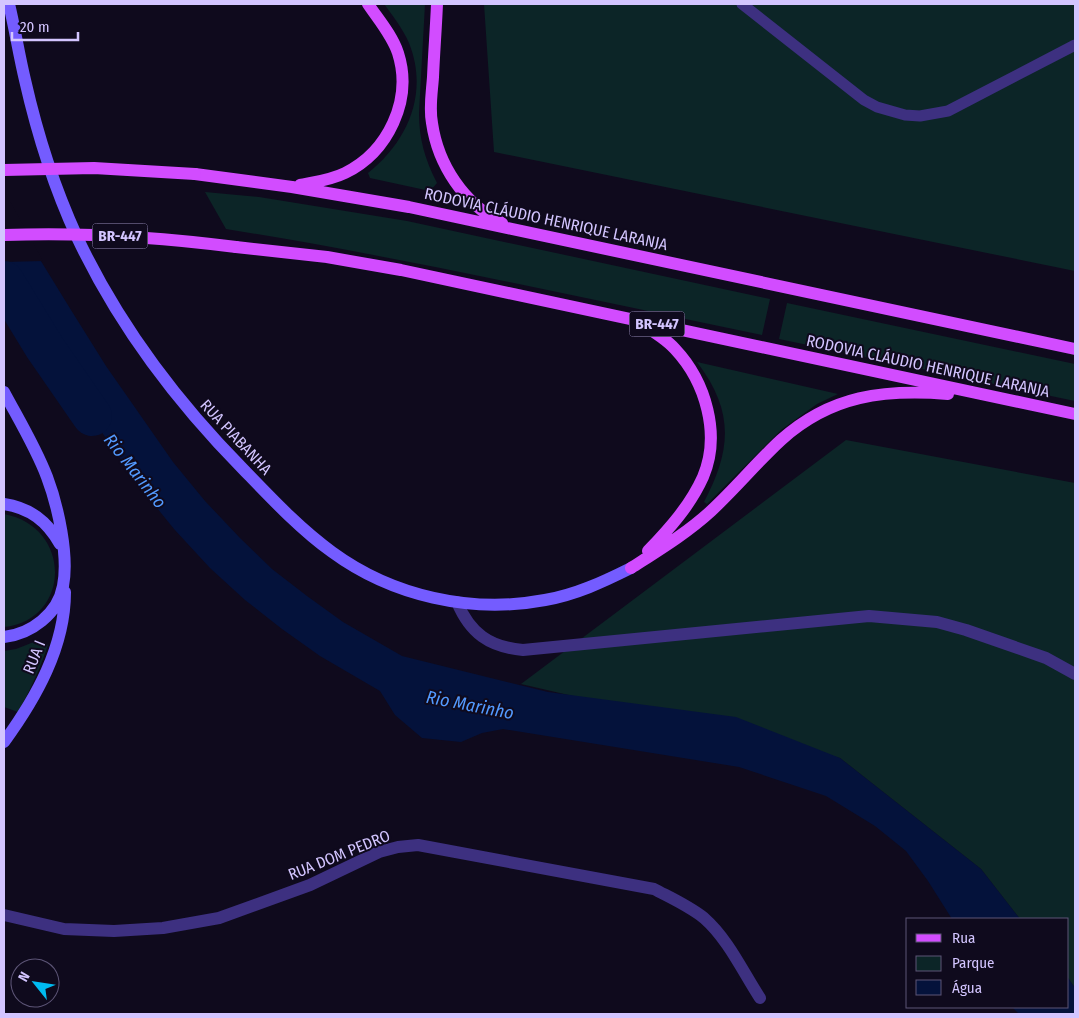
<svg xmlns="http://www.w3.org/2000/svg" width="1079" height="1018" viewBox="0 0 1079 1018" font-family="'Fira Sans Condensed',sans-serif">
<rect width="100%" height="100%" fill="#0f0a1d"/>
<path fill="#0c2527" d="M384 4H425L419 113C419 139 425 160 437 183L430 191 370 178 368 173C408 141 429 93 409 43 403 29 393 16 384 4Z
M484 4H1075V271L494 152Z
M205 192 259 197 407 221 770 299 762 335C584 298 406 258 226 229Z
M787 303 1075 364V401L779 339Z
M697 362 838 394 817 404 781 430 707 504 704 502C732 449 734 411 697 362Z
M846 440 1075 483V988L1068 978V919H1020L981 869 840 758 521 684Z
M4 514C73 527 71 620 4 627Z
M39 640 48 645C40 669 30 690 18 712L4 707V651L16 649Z"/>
<path fill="#04123b" d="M4 195 36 253 71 310 106 366 173 462 205 501 240 538 272 569 307 596 343 622 402 656 548 692 736 717 840 758 981 869 1020 919H952L928 881 906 851 875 826 826 796 739 767 503 729 482 733 461 742 422 738 395 715 380 691 320 656 282 629 245 600 210 568 174 529 140 487 110 444 72 389 4 280Z
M1068 978 1075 988V1014H1019L1012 1007H1068Z"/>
<path fill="#0f0a1d" d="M4 193 6 194 43 261 4 262Z"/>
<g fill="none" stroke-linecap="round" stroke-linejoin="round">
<path stroke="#04123b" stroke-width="40" d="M4 281 45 348 92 416"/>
<path stroke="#3d3080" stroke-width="11" d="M742 4 864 100 877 107 905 115 920 116 948 111 1075 45"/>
<path stroke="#3d3080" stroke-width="12" d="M457 602C470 633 489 647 523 650L869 616 937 622 966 630 1046 658 1075 674
M4 915 64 929 114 931 163 928 219 918 310 885 379 852 398 847 418 845 654 889C671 898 689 906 704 918 728 939 743 972 760 998"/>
<path stroke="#745cff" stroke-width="12" d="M9 4C15 29 19 55 25 80 37 133 54 187 77 237 118 324 176 401 243 469 271 498 300 529 332 552 392 596 471 614 545 600 575 595 603 582 631 568
M4 392C19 420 36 448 47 477 58 506 69 556 63 586 58 614 31 634 4 637
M4 504C30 508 47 521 60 544
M4 742C36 698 65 647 65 592"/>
<path stroke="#d24cff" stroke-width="12" d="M437 4C436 28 434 53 433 77 432 92 429 108 432 123 438 165 464 204 502 223
M195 174 292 187 409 207 1075 349
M300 185C315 182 331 180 345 173 388 152 413 100 398 53 392 35 378 19 368 4
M236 247 327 257 401 270 1075 414
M641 324C653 331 666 339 675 349 706 382 721 435 703 477 690 506 669 529 648 551
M631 568C659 550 687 533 711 511 736 488 757 462 781 440 831 395 884 389 948 394"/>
<path stroke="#d24cff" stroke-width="12" d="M4 170 94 168 195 174
M4 235C82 232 159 237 236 247"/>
</g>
<g text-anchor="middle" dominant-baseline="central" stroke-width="4" stroke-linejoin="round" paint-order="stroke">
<g fill="#0f0a1d" stroke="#988dbb" stroke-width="1">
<rect x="92.5" y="223.5" width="55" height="25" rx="4"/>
<rect x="629.5" y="311.5" width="55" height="25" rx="4"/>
</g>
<g font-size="15" font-weight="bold" fill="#d3c5ff">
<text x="120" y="236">BR-447</text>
<text x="657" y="324">BR-447</text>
</g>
<g font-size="16" fill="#d3c5ff" stroke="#0f0a1d">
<text transform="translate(546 219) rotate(12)">RODOVIA CLÁUDIO HENRIQUE LARANJA</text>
<text transform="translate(928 366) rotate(12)">RODOVIA CLÁUDIO HENRIQUE LARANJA</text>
<text transform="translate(236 437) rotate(47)">RUA PIABANHA</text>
<text transform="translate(34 657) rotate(-68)">RUA I</text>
<text transform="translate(339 855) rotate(-22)">RUA DOM PEDRO</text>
</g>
<g font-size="18" font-style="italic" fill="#539aff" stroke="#0f0a1d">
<text transform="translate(135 471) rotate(52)">Rio Marinho</text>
<text transform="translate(470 705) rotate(11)">Rio Marinho</text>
</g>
</g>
<rect width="1079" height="1018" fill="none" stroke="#d3c5ff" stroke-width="10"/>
<rect x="906" y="918" width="162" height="90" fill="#0f0a1d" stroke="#5d5577"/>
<rect x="916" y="934" width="25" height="8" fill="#d24cff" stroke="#5d5577"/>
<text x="952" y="943" font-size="15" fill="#d3c5ff">Rua</text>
<rect x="916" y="956" width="25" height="15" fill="#0c2527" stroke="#5d5577"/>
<text x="952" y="968" font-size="15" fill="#d3c5ff">Parque</text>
<rect x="916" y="980" width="25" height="15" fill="#04123b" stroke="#5d5577"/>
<text x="952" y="993" font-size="15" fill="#d3c5ff">Água</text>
<g transform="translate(35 983) rotate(300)"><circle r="24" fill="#0f0a1d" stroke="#5d5577"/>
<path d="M0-4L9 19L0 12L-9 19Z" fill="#00bbf0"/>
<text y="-8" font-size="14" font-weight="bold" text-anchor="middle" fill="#d3c5ff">N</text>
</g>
<path d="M12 32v8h66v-8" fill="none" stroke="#d3c5ff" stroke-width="2.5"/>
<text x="20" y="32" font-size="15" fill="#d3c5ff" stroke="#0f0a1d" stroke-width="4" paint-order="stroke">20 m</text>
</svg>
